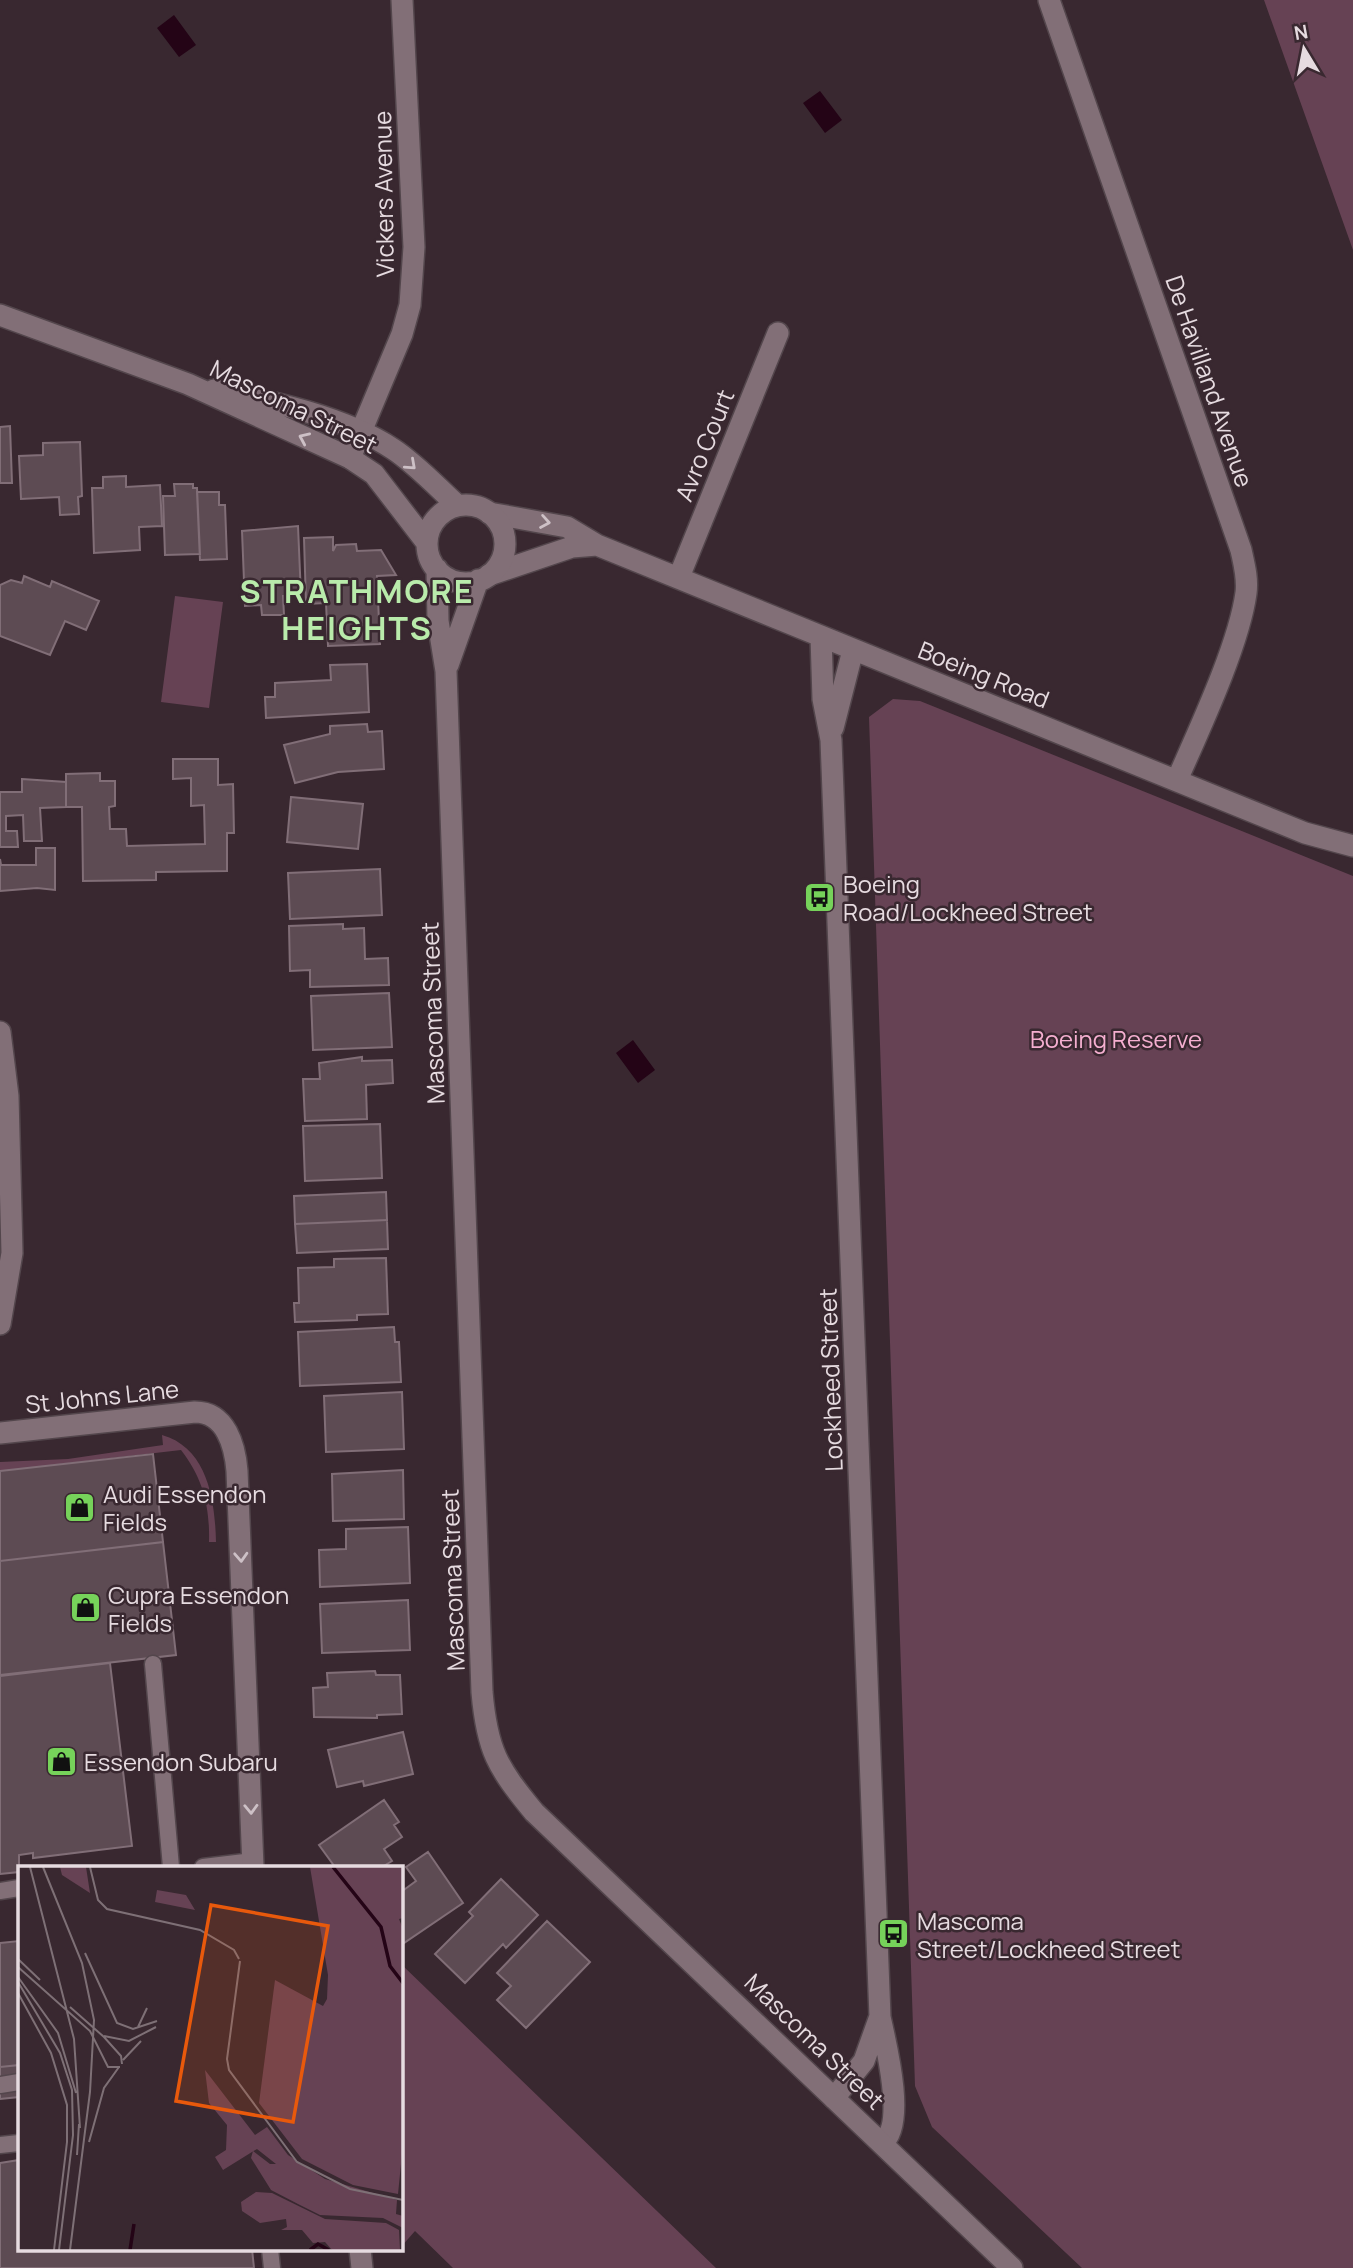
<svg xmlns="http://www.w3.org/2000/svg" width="1353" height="2268" viewBox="0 0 1353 2268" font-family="Manrope,sans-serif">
<rect width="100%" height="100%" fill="#392830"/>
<path fill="#664254" d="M1264 0H1353V250Z
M175 596 223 602 209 708 161 702Z
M893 699 920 701 1353 876V2268H1082L932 2127 915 2086 869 717Z
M162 1435C208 1448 215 1501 216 1542H209C210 1507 203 1478 181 1450L0 1471V1462L68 1459 163 1445Z
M401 1964 716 2268H453L415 2231 401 2247Z"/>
<path fill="#240416" d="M174 15 196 45 179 57 157 28Z
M820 91 842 120 825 133 803 103Z
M633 1040 655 1070 638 1083 616 1053Z"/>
<path fill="#5d4b53" stroke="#816e77" stroke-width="2" d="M10 426 12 483H0V427Z
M80 442 82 496 78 497 79 514 60 515 59 497 21 499 19 456 43 455V443Z
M126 476V487L160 485 162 526 139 527 140 550 94 553 92 488H103V477Z
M174 484H193V488H197L200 554 165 555 163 496H175Z
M197 492H219V505H225L227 559 200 560Z
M298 526 301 596H283L284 615H262L261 605 245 606 242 531Z
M333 537V551L336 545 356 544 357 551 381 550 396 575 377 576 380 644 328 646 326 603 306 604 304 538Z
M24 576 50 587 52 581 99 601 86 630 65 621 50 655 0 636V585L11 580 22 583Z
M367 664 369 712 266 718 265 697H275V683L331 680 330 665Z
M367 724 368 732 382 731 384 769 338 772 295 783 284 745 330 734V726Z
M173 759H218V785L233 784 234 833H227V871L156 872V880L83 881 82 807H66V774L100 773V781H115V806L109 807 110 829H126L127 846 205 844 204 805 191 806V778L173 779Z
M22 779 66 782V807L40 808 42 841H24L23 815 6 816V831H17L18 847H0V792H22Z
M291 797 363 804 358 849 287 842Z
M36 848H55V890L37 888 0 891V859L1 865H36Z
M380 869 382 915 290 919 288 873Z
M343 924V929L364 928 365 959 388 958 389 985 310 987V970L290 971 289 926Z
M389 993 392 1047 313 1050 311 996Z
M362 1057V1061L392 1060 393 1083 366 1085 367 1119 305 1121 303 1079H320L319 1063Z
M380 1124 382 1178 305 1181 303 1126Z
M386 1192 387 1220 295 1224 294 1196Z
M387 1220 388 1249 297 1253 295 1224Z
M386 1258 388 1314 357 1315V1320L295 1322 294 1303H299L298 1268 334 1267V1259Z
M394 1327 395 1342H399L401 1382 300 1386 298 1332Z
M402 1392 404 1449 326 1452 324 1396Z
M153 1454 163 1542 0 1561V1471Z
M403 1470 404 1519 333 1521 332 1474Z
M408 1527 410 1583 320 1587 319 1550 346 1549V1529Z
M163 1542 176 1655 0 1675V1561Z
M408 1600 410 1650 322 1653 320 1604Z
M110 1663 132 1846 33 1858V1853L19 1855V1872L0 1874V1676Z
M375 1671 376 1675H400L402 1714 377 1715V1718L314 1717 313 1688 328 1687 327 1673Z
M403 1732 413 1774 364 1786 363 1781 337 1787 328 1750Z
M384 1800 399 1822 394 1825 402 1837 384 1849 392 1861 382 1867H335L319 1845Z
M428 1852 463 1903 401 1945V1892L416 1881 406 1867Z
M501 1879 538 1915 506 1948 503 1944 465 1983 435 1954 473 1916 469 1912Z
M547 1921 590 1962 526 2028 497 2000 511 1986 497 1973Z
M19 1941V2065L0 2067V1943Z
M19 2065V2097L0 2099V2067Z
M19 2160V2249H252L254 2268H0V2163Z"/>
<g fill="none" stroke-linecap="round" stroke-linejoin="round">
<defs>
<path id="lane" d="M153 1664 171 1867
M203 1867 253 1861
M0 1891 19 1888
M0 2085 19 2082
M0 2145 19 2143
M270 2249 272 2268"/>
<path id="street" d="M1049 0 1241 550C1244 564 1248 578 1246 593 1239 645 1199 730 1177 780
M350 458 402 334 410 305 414 247 402 0
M489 513 567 527 597 545 1305 833 1353 846
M489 575 572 547 597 545
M679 577 778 333
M821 637 823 699 831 740 880 2017C886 2044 906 2124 883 2142
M833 728 853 650
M0 1032 8 1096 12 1253 0 1324
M0 1433 195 1412C226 1412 235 1446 237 1471L253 1867
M834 2098 864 2061 879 2019
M360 2249 362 2268"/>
<path id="secondary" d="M0 315 188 384 350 458 374 474 427 543
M214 390C271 401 345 417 393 449 416 464 437 487 458 506
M427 544a39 39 0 1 1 78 0a39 39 0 1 1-78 0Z
M437 569 438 621 446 671 482 1692C487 1750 497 1767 534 1812L1012 2268
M448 665 478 580"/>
</defs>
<use href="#lane" stroke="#53464c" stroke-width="19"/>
<use href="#street" stroke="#53464c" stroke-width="24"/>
<use href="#secondary" stroke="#53464c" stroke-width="24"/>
<use href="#lane" stroke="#826f77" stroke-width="16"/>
<use href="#street" stroke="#826f77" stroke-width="21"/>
<use href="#secondary" stroke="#826f77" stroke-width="21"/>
</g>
<defs><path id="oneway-chevron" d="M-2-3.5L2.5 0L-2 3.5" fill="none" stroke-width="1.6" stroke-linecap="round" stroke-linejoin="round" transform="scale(1.75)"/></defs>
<g stroke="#cdc0c6">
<use href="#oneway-chevron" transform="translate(304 438) rotate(-156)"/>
<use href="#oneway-chevron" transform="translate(411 465) rotate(42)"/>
<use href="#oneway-chevron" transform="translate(545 522) rotate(10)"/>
<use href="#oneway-chevron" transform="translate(241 1557) rotate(87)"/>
<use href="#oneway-chevron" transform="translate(251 1809) rotate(88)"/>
</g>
<defs>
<symbol id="bus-square" viewBox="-11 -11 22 22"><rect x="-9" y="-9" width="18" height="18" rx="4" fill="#76d25a" stroke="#392830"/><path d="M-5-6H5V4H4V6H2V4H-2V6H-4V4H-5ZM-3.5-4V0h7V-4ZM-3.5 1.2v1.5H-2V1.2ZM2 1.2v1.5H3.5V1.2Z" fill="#111"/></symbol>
<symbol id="shop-square" viewBox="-11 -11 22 22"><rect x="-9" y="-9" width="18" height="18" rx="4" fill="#76d25a" stroke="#392830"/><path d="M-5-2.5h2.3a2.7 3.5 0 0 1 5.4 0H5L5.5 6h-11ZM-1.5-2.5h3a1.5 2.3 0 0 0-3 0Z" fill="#111"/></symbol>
</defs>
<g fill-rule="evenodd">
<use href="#bus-square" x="802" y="880" width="35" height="35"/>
<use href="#shop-square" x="62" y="1490" width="35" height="35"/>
<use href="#shop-square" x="68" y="1590" width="35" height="35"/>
<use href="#shop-square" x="44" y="1744" width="35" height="35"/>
<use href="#bus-square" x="876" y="1916" width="35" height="35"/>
</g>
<g text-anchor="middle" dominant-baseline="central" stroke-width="5" stroke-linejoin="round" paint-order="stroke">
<g font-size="24" fill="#e6dbe0" stroke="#392830">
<text transform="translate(383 194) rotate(-91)">Vickers Avenue</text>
<text transform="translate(1210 381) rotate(71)">De Havilland Avenue</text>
<text transform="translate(294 406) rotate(26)">Mascoma Street</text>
<text transform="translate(704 445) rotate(-68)">Avro Court</text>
<text transform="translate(984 674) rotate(22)">Boeing Road</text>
<text transform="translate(432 1013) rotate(-92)">Mascoma Street</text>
<text transform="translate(830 1380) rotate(-92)">Lockheed Street</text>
<text transform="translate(102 1396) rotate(-6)">St Johns Lane</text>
<text transform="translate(452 1580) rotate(-92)">Mascoma Street</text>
<text transform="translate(815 2041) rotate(44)">Mascoma Street</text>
</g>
<g font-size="24" fill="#e6dbe0" stroke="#392830" text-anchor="start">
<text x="843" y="883">Boeing<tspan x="843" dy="28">Road/Lockheed Street</tspan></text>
<text x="103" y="1493">Audi Essendon<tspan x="103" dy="28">Fields</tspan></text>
<text x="108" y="1594">Cupra Essendon<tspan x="108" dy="28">Fields</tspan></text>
<text x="84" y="1761">Essendon Subaru</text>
<text x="917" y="1920">Mascoma<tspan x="917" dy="28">Street/Lockheed Street</tspan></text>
</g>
<g font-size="24" fill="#f5afd0" stroke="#392830">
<text x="1116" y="1038">Boeing Reserve</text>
</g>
<g font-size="32" font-weight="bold" letter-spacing="2" fill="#b9ebab" stroke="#392830">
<text x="357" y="591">STRATHMORE<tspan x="357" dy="37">HEIGHTS</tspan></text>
</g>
</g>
<g transform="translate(18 1866)">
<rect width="385" height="385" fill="#392830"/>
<path d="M42 1H68L72 27 44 9ZM292 1H385V52L381 53 385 63V278L380 328 335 319 284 293 241 237 257 114 305 140 309 133 310 109ZM139 24 168 29 177 44 137 36ZM187 204 237 269 249 261 270 289 307 313 379 334 378 348 385 350V362L365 352 302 349 280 338 253 324 233 292 235 285 252 298H258L239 283 205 304 197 291 208 284 209 259 191 237ZM238 326 254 327 307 353 368 357 381 364 382 384H314L307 376 295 377 284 364H263L269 361 268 353 242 357 224 345 223 336Z" fill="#664254"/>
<path fill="none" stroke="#240416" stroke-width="3.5" d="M315 1 363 61 372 100 385 117M112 384 116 358M292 384 300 378 311 384"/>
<path fill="none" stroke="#7e7076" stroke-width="2" d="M12 1 56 173 62 262M25 1 64 97 76 154 72 226 52 384M72 1 80 34 89 43 182 64 216 84 221 93M67 87 99 157 115 163 139 155M0 93 22 114M222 95 209 193 211 204 279 296 332 323 385 334M0 101 72 165 90 201H102M0 111 40 167 58 227M0 116 42 187 54 224 55 269 41 384M0 127 33 187 49 239V276L36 384M52 141 86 171 103 190 104 198M120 161 129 142M86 170 111 175 138 161M105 194 123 175M71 276 86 222 101 201M59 289 61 258"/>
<path fill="#e8590c" fill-opacity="0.15" stroke="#e8590c" stroke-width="3.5" d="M193 39 310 60 275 256 158 235Z"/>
<rect width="385" height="385" fill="none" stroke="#e6dbe0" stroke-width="3.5"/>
</g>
<g transform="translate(1304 49) rotate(350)" stroke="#392830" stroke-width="5" paint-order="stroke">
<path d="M0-5L12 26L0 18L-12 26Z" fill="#e6dbe0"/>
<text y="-10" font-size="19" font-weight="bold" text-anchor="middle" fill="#e6dbe0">N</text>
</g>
</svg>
